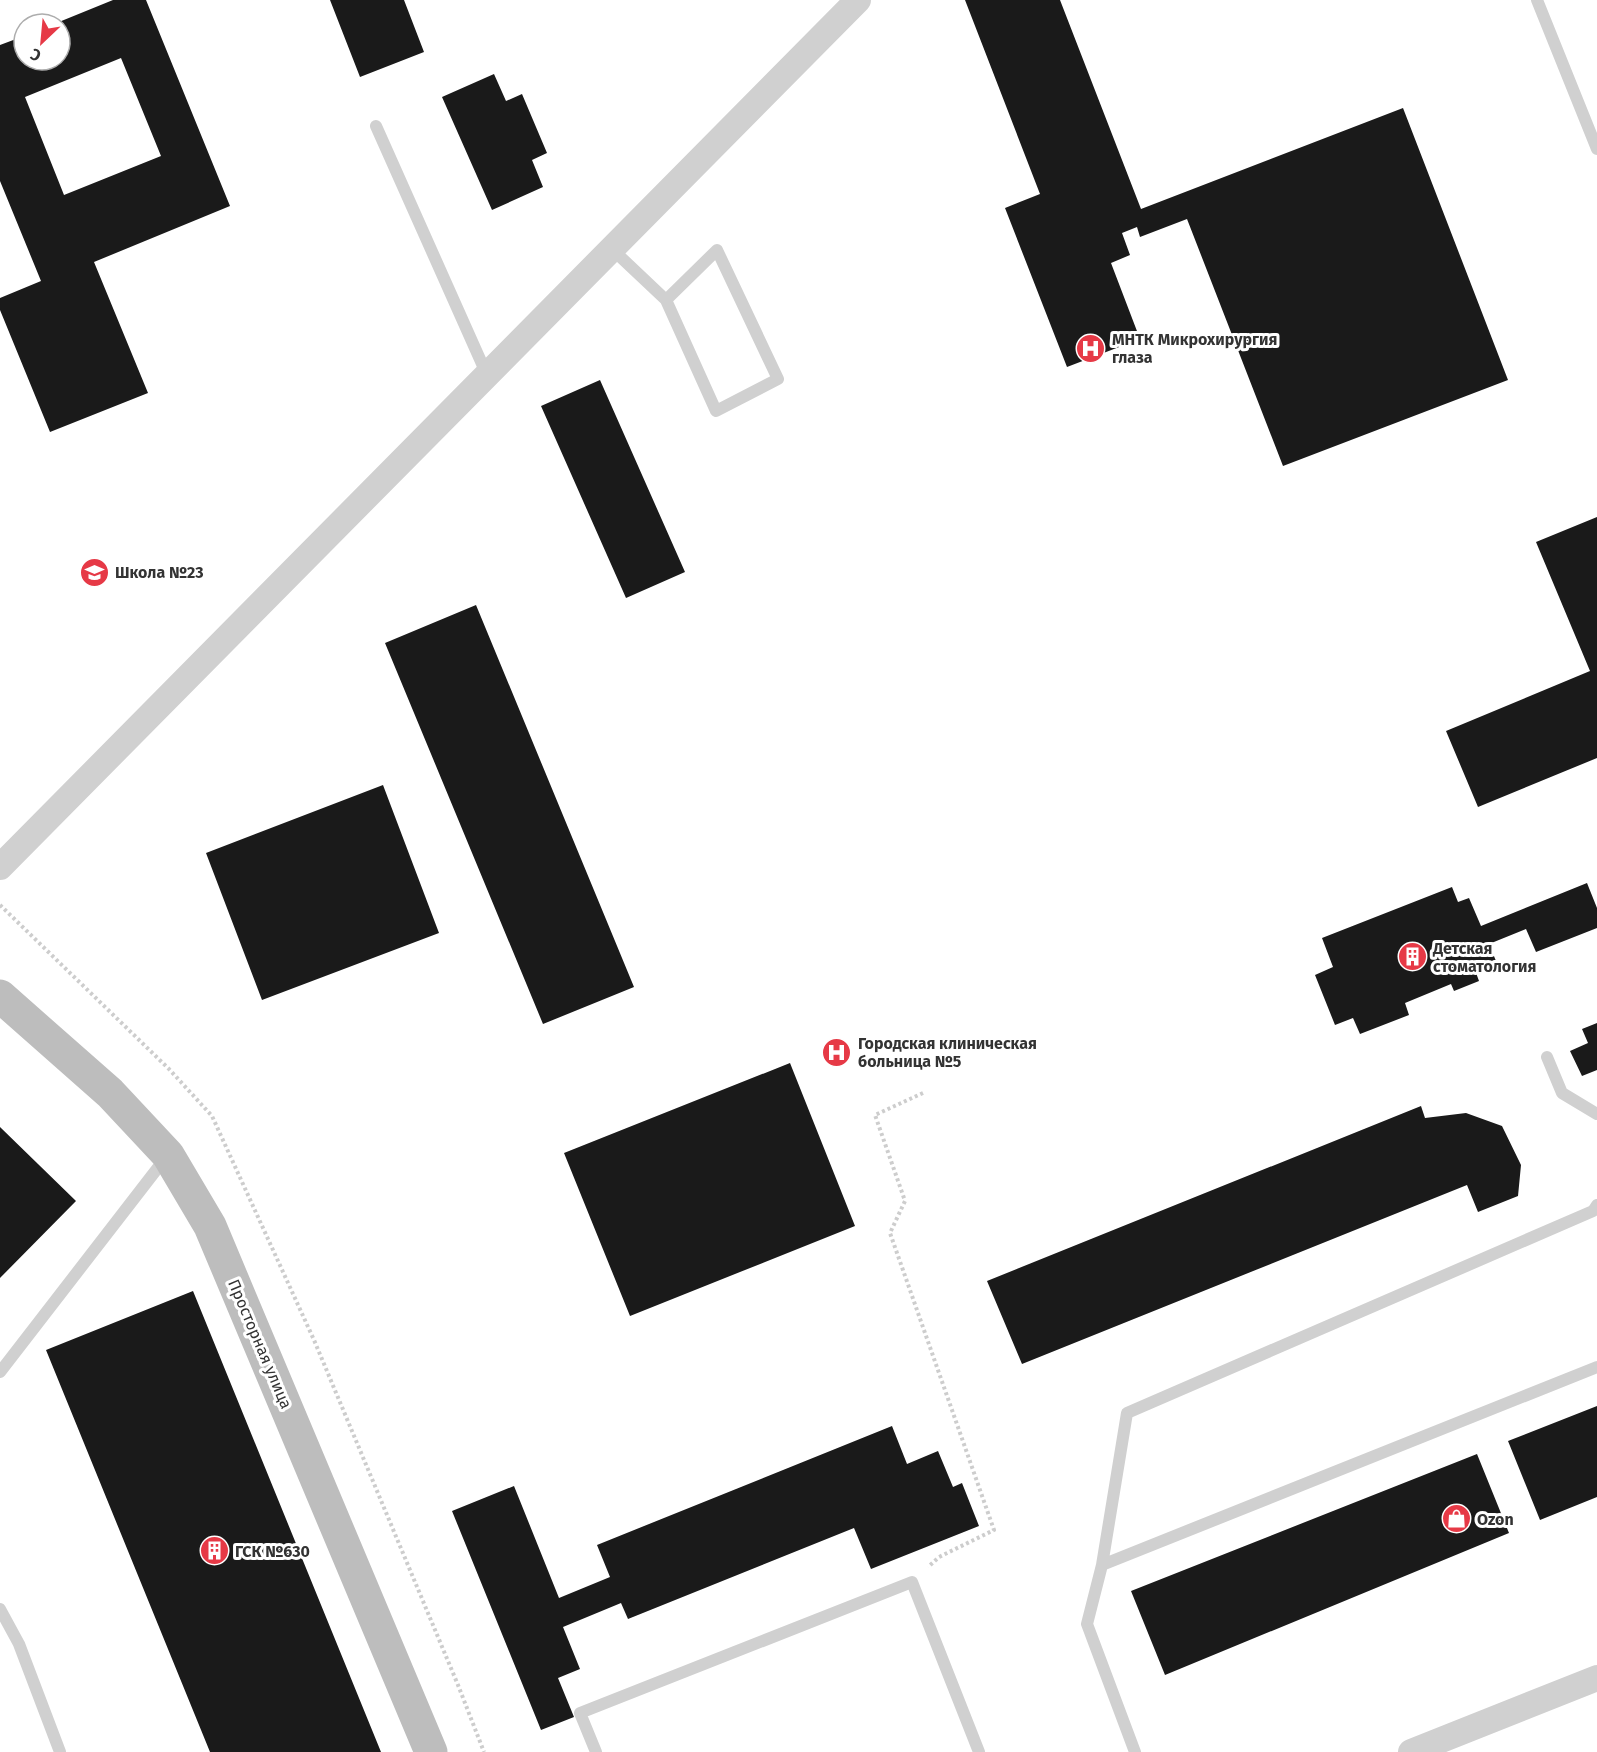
<svg xmlns="http://www.w3.org/2000/svg" width="1597" height="1752" viewBox="0 0 1597 1752" font-family="'Fira Sans',sans-serif">
<rect width="100%" height="100%" fill="#fff"/>
<path fill="#1a1a1a" fill-rule="evenodd" d="M113 0H146L230 206 94 262 148 393 50 432 0 310V298L41 281 0 181V45L24 36V60H60V24H54ZM121 58 161 156 64 195 25 97Z
M330 0H404L424 52 360 77Z
M965 0H1060L1141 209 1403 108 1508 380 1283 466 1187 219 1140 237 1137 227 1122 233 1130 255 1111 263 1140 339 1067 367 1005 208 1040 194Z
M494 74 506 101 522 94 547 153 532 160 543 187 492 210 442 97Z
M600 380 685 572 626 598 541 406Z
M1597 517V758L1478 807 1446 731 1590 671 1536 542Z
M476 605 634 987 543 1024 385 643Z
M383 785 439 933 262 1000 206 853Z
M1587 883 1597 908V928L1536 952 1526 929 1489 944 1496 961 1475 970 1479 981 1454 991 1451 984 1405 1003 1409 1015 1360 1034 1353 1018 1335 1025 1315 975 1333 967 1322 938 1452 887 1458 902 1469 898 1481 926Z
M1597 1023V1070L1582 1076 1570 1051 1588 1043 1582 1029Z
M790 1063 855 1226 630 1316 564 1153Z
M1421 1106 1425 1118 1466 1113 1502 1126 1521 1165 1518 1196 1478 1212 1467 1185 1022 1364 987 1281Z
M0 1127 76 1201 0 1278Z
M193 1291 381 1752H210L46 1350Z
M1597 1406V1497L1540 1520 1508 1441Z
M892 1426 907 1464 938 1451 953 1487 962 1483 979 1526 871 1569 854 1528 628 1619 621 1603 563 1627 580 1669 558 1678 574 1717 541 1730 452 1511 514 1486 559 1598 610 1577 597 1545Z
M1477 1454 1509 1533 1165 1675 1131 1591Z"/>
<g fill="none" stroke-linecap="round" stroke-linejoin="round">
<path stroke="#cdcdcd" stroke-width="4" stroke-dasharray="3 3" stroke-linecap="butt" d="M0 905 169 1069 212 1116 314 1340 458 1685 484 1752
M923 1093 875 1115 905 1201 890 1233 994 1530 939 1557 928 1567"/>
<path stroke="#d0d0d0" stroke-width="12" d="M1537 0 1597 149
M376 126 487 375
M612 249 666 300
M717 250 778 379 716 411 666 300Z
M1547 1057 1562 1093 1597 1114
M0 1372 167 1156
M1102 1565 1127 1413 1593 1211 1597 1205
M0 1609 19 1644 60 1752
M596 1752 580 1713 912 1582 979 1752
M1135 1752 1087 1624 1102 1565 1597 1367"/>
<path stroke="#d0d0d0" stroke-width="26" d="M0 867 858 0
M1411 1752 1597 1678"/>
<path stroke="#bdbdbd" stroke-width="33" d="M0 996 110 1093 168 1155 210 1226 431 1752"/>
</g>
<defs>
<symbol id="hospital-disc" viewBox="-11 -11 22 22"><circle r="9.5" fill="#e63946" stroke="#fff"/><path d="M-5-5h3v3.5h4V-5h3V5h-3V1.5h-4V5h-3Z" fill="#fff"/></symbol>
<symbol id="school-disc" viewBox="-11 -11 22 22"><circle r="9.5" fill="#e63946" stroke="#fff"/><path d="M0-5L7-2L0 1L-7-2ZM-4 1L0 2.5L4 1V4Q0 6-4 4Z" fill="#fff"/></symbol>
<symbol id="building-disc" viewBox="-11 -11 22 22"><circle r="9.5" fill="#e63946" stroke="#fff"/><path d="M-4-6H4V6H1V3H-1V6H-4ZM-2.5-4.3h1.7v1.8h-1.7ZM.8-4.3h1.7v1.8H.8ZM-2.5-1h1.7V.8h-1.7ZM.8-1h1.7V.8H.8Z" fill="#fff"/></symbol>
<symbol id="shop-disc" viewBox="-11 -11 22 22"><circle r="9.5" fill="#e63946" stroke="#fff"/><path d="M-5-2.5h2.3a2.7 3.5 0 0 1 5.4 0H5L5.5 6h-11ZM-1.5-2.5h3a1.5 2.3 0 0 0-3 0Z" fill="#fff"/></symbol>
</defs>
<g fill-rule="evenodd">
<use href="#hospital-disc" x="1074" y="332" width="33" height="33"/>
<use href="#school-disc" x="78" y="556" width="33" height="33"/>
<use href="#building-disc" x="1396" y="940" width="33" height="33"/>
<use href="#hospital-disc" x="820" y="1036" width="33" height="33"/>
<use href="#shop-disc" x="1440" y="1502" width="33" height="33"/>
<use href="#building-disc" x="198" y="1534" width="33" height="33"/>
</g>
<g text-anchor="middle" dominant-baseline="central" stroke-width="6" stroke-linejoin="round" paint-order="stroke">
<g font-size="16" font-weight="bold" fill="#333" stroke="#fff" text-anchor="start">
<text x="1112" y="339">МНТК Микрохирургия<tspan x="1112" dy="18">глаза</tspan></text>
<text x="115" y="572">Школа №23</text>
<text x="1433" y="948">Детская<tspan x="1433" dy="18">стоматология</tspan></text>
<text x="858" y="1043">Городская клиническая<tspan x="858" dy="18">больница №5</tspan></text>
<text x="1477" y="1519">Ozon</text>
<text x="235" y="1551">ГСК №630</text>
</g>
<g font-size="16" fill="#333" stroke="#fff">
<text transform="translate(260 1344) rotate(67)">Просторная улица</text>
</g>
</g>
<g transform="translate(42 42) rotate(206)"><circle r="28" fill="#ffffff" stroke="#adadad" stroke-width="1.5"/>
<path d="M0-4.5L10 22L0 15L-10 22Z" fill="#e63946"/>
<text y="-9" font-size="16" font-weight="bold" text-anchor="middle" fill="#333333">С</text>
</g>
</svg>
